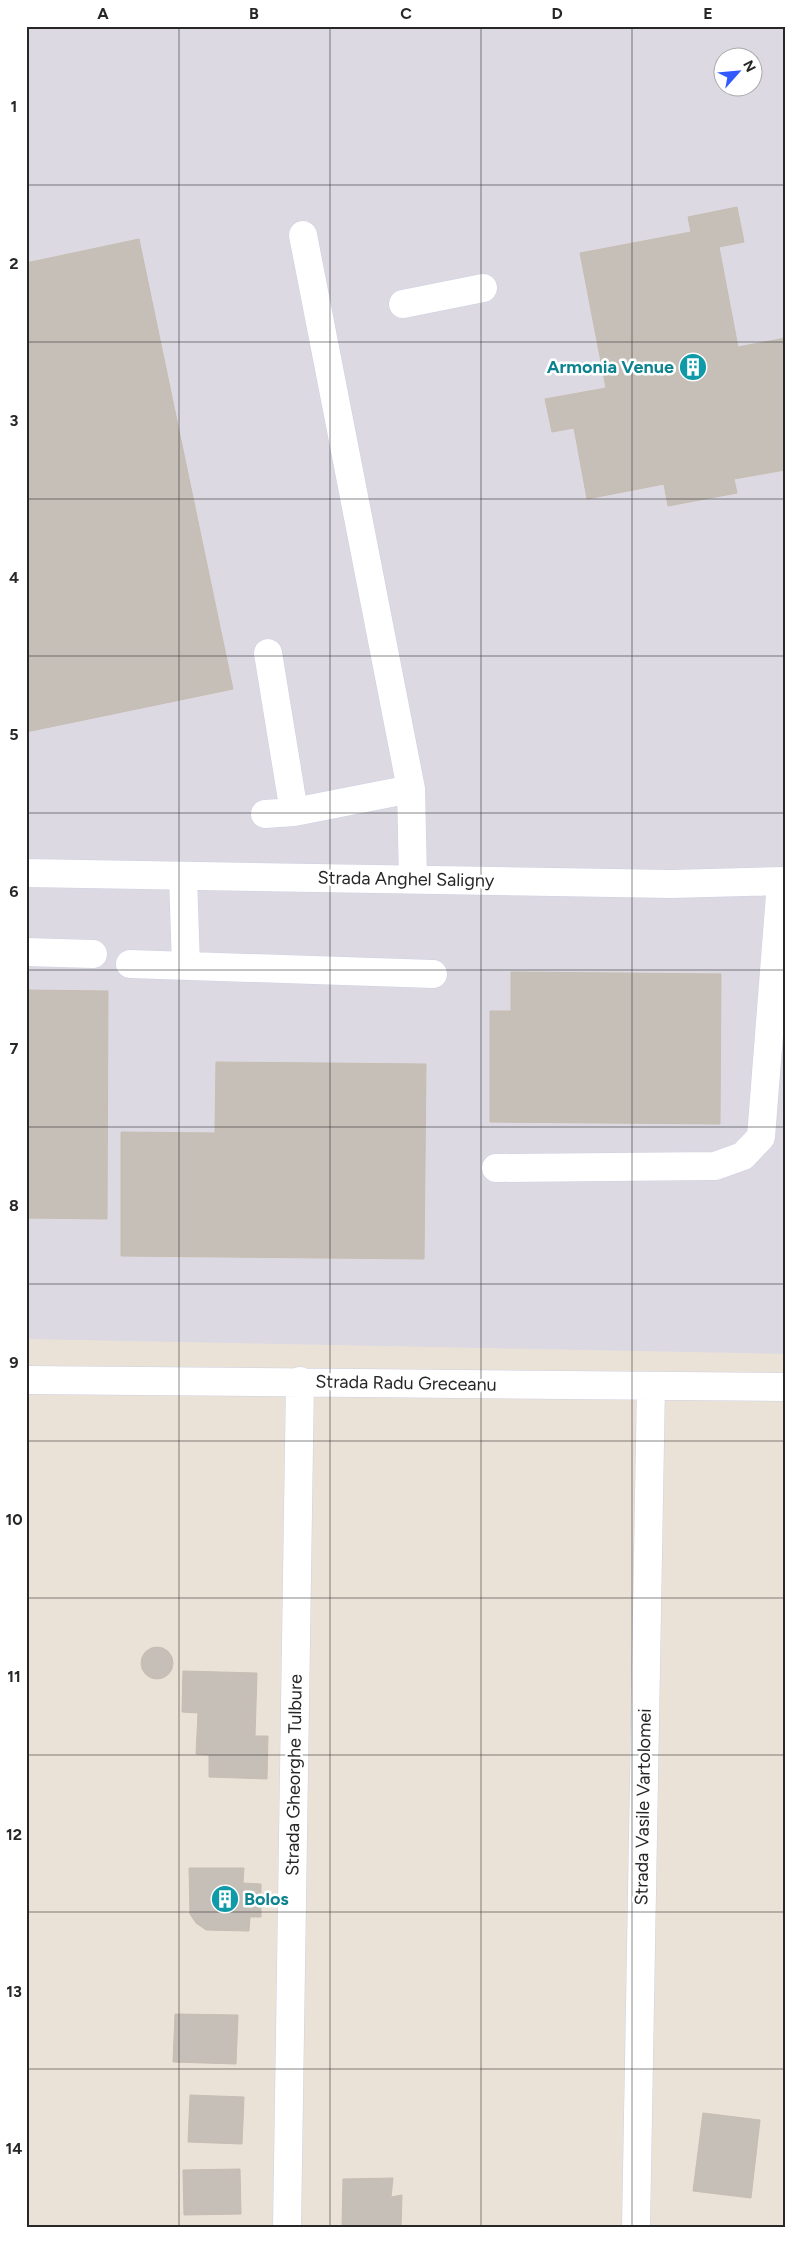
<svg xmlns="http://www.w3.org/2000/svg" width="811" height="2254" viewBox="0 0 811 2254" font-family="Figtree,sans-serif">
<rect width="100%" height="100%" fill="#ebe2d7"/>
<path fill="#dcd9e3" fill-rule="evenodd" d="M26 26H785V1354L26 1339ZM724 58H754V88H724Z"/>
<path fill="#c6bfb8" stroke="#c6beb2" d="M737 207 744 242 719 247 738 347 785 338V470L734 479 737 493 668 506 664 484 587 499 574 428 552 432 545 399 606 388 580 253 691 232 688 217Z
M139 239 233 689 26 732V263Z
M511 972 721 974 720 1124 490 1122V1011H511Z
M26 990 108 991 107 1219 26 1218Z
M216 1062 426 1064 424 1259 121 1256V1132L215 1133Z
M141 1663a16 16 0 1 1 32 0a16 16 0 1 1-32 0Z
M183 1671 257 1673 255 1736H268L267 1779 209 1777V1755L196 1754 198 1713 182 1712Z
M189 1868H244L243 1883 261 1884V1917H250L249 1931 206 1930 196 1923 190 1914Z
M175 2014 238 2015 236 2064 173 2062Z
M190 2095 244 2097 242 2144 188 2142Z
M703 2113 760 2120 751 2198 693 2191Z
M240 2169 241 2214 184 2215 183 2170Z
M393 2178 391 2197 402 2195 401 2228H342L343 2179Z"/>
<g fill="none" stroke-linecap="round" stroke-linejoin="round">
<defs>
<path id="minor" d="M303 235 411 789 413 879
M403 304 483 288
M268 653 294 812
M265 814 294 812 411 789
M26 873 671 884 785 881
M183 876 186 966
M26 952 93 954
M130 964 433 974
M496 1168 715 1166 743 1156 761 1137 781 882
M26 1380 785 1387
M287 2228 300 1381
M636 2228 651 1386"/>
</defs>
<use href="#minor" stroke="#cdd1e2" stroke-width="29"/>
<use href="#minor" stroke="#fff" stroke-width="28"/>
</g>
<path fill="none" stroke="#272727" stroke-width="1" stroke-opacity="0.55" d="M179 26V2228M330 26V2228M481 26V2228M632 26V2228M26 185H785M26 342H785M26 499H785M26 656H785M26 813H785M26 970H785M26 1127H785M26 1284H785M26 1441H785M26 1598H785M26 1755H785M26 1912H785M26 2069H785"/>
<defs>
<symbol id="building-disc" viewBox="-11 -11 22 22"><circle r="9.5" fill="#0f9aa8" stroke="#fff"/><path d="M-4-6H4V6H1V3H-1V6H-4ZM-2.5-4.3h1.7v1.8h-1.7ZM.8-4.3h1.7v1.8H.8ZM-2.5-1h1.7V.8h-1.7ZM.8-1h1.7V.8H.8Z" fill="#fff"/></symbol>
</defs>
<g fill-rule="evenodd">
<use href="#building-disc" x="677" y="351" width="32" height="32"/>
<use href="#building-disc" x="209" y="1883" width="32" height="32"/>
</g>
<g text-anchor="middle" dominant-baseline="central" stroke-width="5" stroke-linejoin="round" paint-order="stroke">
<g font-size="18" font-weight="bold" fill="#0d838f" stroke="#fff" text-anchor="end">
<text x="674" y="367">Armonia Venue</text>
<text x="244" y="1899" text-anchor="start">Bolos</text>
</g>
<g font-size="18" fill="#272727" stroke="#fff">
<text transform="translate(406 879) rotate(1)">Strada Anghel Saligny</text>
<text transform="translate(406 1383) rotate(1)">Strada Radu Greceanu</text>
<text transform="translate(294 1775) rotate(-89)">Strada Gheorghe Tulbure</text>
<text transform="translate(643 1807) rotate(-89)">Strada Vasile Vartolomei</text>
</g>
</g>
<rect width="811" height="2254" fill="none" stroke="#ffffff" stroke-width="55"/>
<g transform="translate(738 72) rotate(63)"><circle r="24" fill="#ffffff" stroke="#a9a9a9"/>
<path d="M0-4L9 19L0 12L-9 19Z" fill="#315bff"/>
<text y="-8" font-size="14" font-weight="bold" text-anchor="middle" fill="#272727">N</text>
</g>
<rect x="28" y="28" width="756" height="2198" fill="none" stroke="#272727" stroke-width="2"/>
<g font-size="16" text-anchor="middle" font-weight="bold" fill="#272727">
<text x="103" y="19">A</text>
<text x="254" y="19">B</text>
<text x="406" y="19">C</text>
<text x="557" y="19">D</text>
<text x="708" y="19">E</text>
<text x="14" y="112">1</text>
<text x="14" y="269">2</text>
<text x="14" y="426">3</text>
<text x="14" y="583">4</text>
<text x="14" y="740">5</text>
<text x="14" y="897">6</text>
<text x="14" y="1054">7</text>
<text x="14" y="1211">8</text>
<text x="14" y="1368">9</text>
<text x="14" y="1525">10</text>
<text x="14" y="1682">11</text>
<text x="14" y="1840">12</text>
<text x="14" y="1997">13</text>
<text x="14" y="2154">14</text>
</g>
</svg>
